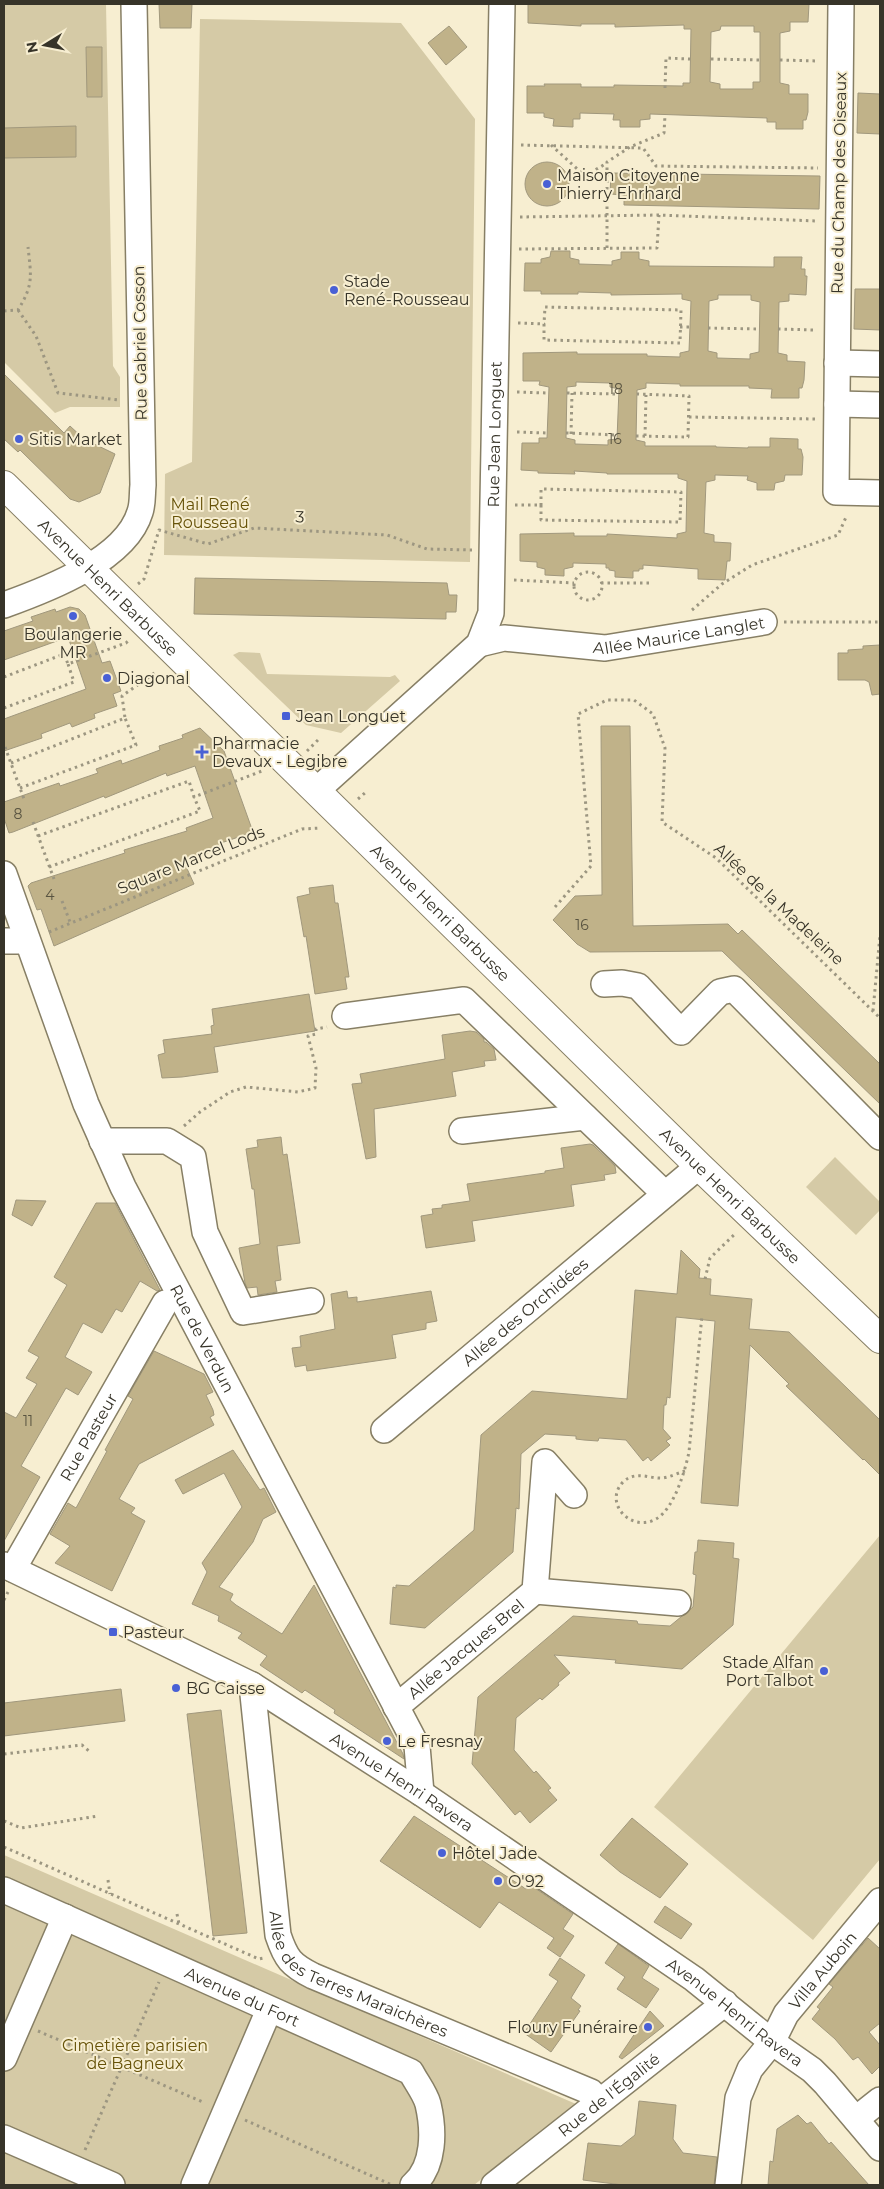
<svg xmlns="http://www.w3.org/2000/svg" width="884" height="2189" viewBox="0 0 884 2189" font-family="Montserrat,sans-serif">
<rect width="100%" height="100%" fill="#f7eed1"/>
<path fill="#d5caa6" d="M4 4H106L113 366 120 377V407H70L55 413 4 362Z
M200 19 401 23 475 119 470 562 164 555 165 474 192 462Z
M239 652 260 653 267 674 390 677 395 675 400 681 341 733 306 725 233 655Z
M835 1157 880 1202V1210L856 1235 806 1187Z
M880 1535V1859L813 1940 654 1807Z
M4 1855 576 2104 474 2185H4Z"/>
<path fill="#c0b289" stroke="#a1987d" fill-rule="evenodd" d="M159 4H192L191 28H160Z
M528 4H809L808 22H790V31L780 33V83L789 85V94H808V112L806 120H803V129H776V122H767V118L650 114V119L640 120V127H620V120H613L614 114 580 113V119H573V127L553 126 554 119 544 117V113H527V86H545L544 84H581V87H614V85L683 86V83H690L691 29H684V25L615 27V24H581V26L528 23ZM721 26H754V32H760V82H753V89H720V84L710 82 711 32 720 30Z
M449 26 467 47 446 65 428 43Z
M86 47H102V97H87Z
M858 93 880 94V134L857 133Z
M76 126V157L4 158V128Z
M525 184a22 22 0 1 1 44 0a22 22 0 1 1-44 0Z
M611 173 820 176 819 209 624 205V195L610 194Z
M551 251H570V258L579 260V264L612 265V261L621 259V252H639V259L649 261V266L774 267V257H802L801 269H805V276H807L806 295 789 294V301L779 302 778 353 787 355V361L805 362 804 380 802 388H799V398H771L772 389 749 388V386H680V384L646 383V388L637 390 636 440 645 442V446H716V447L748 448V447H770V438L798 439V449H801L803 457 802 475H785L784 481 775 483 774 490H757V483L747 480 748 476 715 475V480L706 482 704 533 714 535V542L731 543 730 561H727L725 580 698 579V569L643 565V569H639V571H633V578L615 577V571L609 570V568H606V564L573 563V567L564 569V576L545 575V569L537 567V562L520 561V534L574 533V536H607V534L677 538V534L686 532 687 481 678 478V474H607V473L574 471 575 474 538 473V471L521 470 522 443H539V438H547L549 387 539 385 540 381H523V353L577 352V354H647V356L680 357V353L689 351 691 301 682 299V294L611 295V293L578 292V294H541V291H524L525 263H541V259L550 257ZM718 295H751V300L760 302 759 352 750 354V359L717 358V353L708 351 709 301 718 299ZM576 382 610 383V387L619 389 617 439 608 440V445L575 444V440L566 438 567 387 576 386Z
M855 289H880V330L854 329Z
M4 374 64 433 70 426 84 439 115 454 100 493 79 502 70 499 20 450 18 452 4 439Z
M195 578 447 583 449 595H457L456 612H446V619L194 614Z
M70 607 79 609 85 615 102 663 110 661 121 691 113 694 117 706 94 714 95 718 72 727 70 723 41 734 42 738 4 751V719L86 689 68 637 4 660V631L33 621 31 617 55 609 56 612Z
M880 645V694L872 695 869 682 865 680H838V653H848V650L863 649V646Z
M601 726H630L633 926 728 924 738 934 742 930 880 1064V1104L722 951 590 952 577 944 553 920 575 896 602 895Z
M200 728 224 751 253 832 221 843 223 847 184 862 194 884 54 946 41 909 37 910 28 886 31 883 125 853 124 850 187 831 186 828 213 818 195 766 167 776 166 773 105 798 104 796 13 832 9 833 4 818V802L59 783 60 786 98 773 96 769 121 760 122 764 160 750 159 746 183 738 182 735Z
M333 885 335 903H338L349 977H345L347 989 315 994 306 936 304 937 297 897 310 894 309 888Z
M309 994 315 1031 214 1047 218 1072 182 1077 162 1078 158 1055 165 1053 163 1040 212 1034 211 1026 214 1025 212 1009Z
M470 1031 476 1032 484 1039V1042H486L494 1049 496 1060 484 1061 485 1066 452 1072 456 1096 374 1109 376 1157 366 1159 352 1084 362 1083 360 1074 445 1059 442 1035Z
M281 1137 283 1155 287 1154 300 1243 277 1246 281 1280 275 1281 277 1292 258 1295 257 1287 247 1288 245 1283 239 1248 260 1244 254 1189H252L246 1149 258 1147 257 1140Z
M590 1144 593 1145 615 1166 616 1173 604 1175 605 1180 571 1185 574 1206 472 1221 475 1241 426 1248 421 1216 433 1214 432 1209 442 1208V1205L470 1201 467 1184 545 1173V1171L564 1168 561 1148Z
M16 1200 46 1201 32 1226 12 1215Z
M96 1203H115L160 1290 157 1291 140 1281 122 1312 116 1309 102 1333 83 1323 65 1357 92 1372 78 1395 66 1388 21 1466 40 1477 4 1541V1412L16 1418 37 1384 26 1378 39 1357 28 1351 67 1285 54 1277Z
M681 1250 700 1269 699 1278 711 1279 710 1295 752 1299 749 1329 789 1332 880 1420V1475L864 1459 863 1460 786 1386 789 1384 750 1345 738 1506 701 1503 715 1321 676 1317 670 1398 667 1397 666 1405H664L663 1429 671 1438 666 1441 670 1445 651 1461 648 1457 643 1461 626 1440 599 1438 598 1441 584 1440 576 1439V1436L545 1434 521 1454 519 1509 516 1508 513 1552 425 1628 390 1624 393 1587 396 1588V1585L409 1586 474 1530 481 1435 532 1391 627 1399 635 1290 677 1294Z
M347 1291 348 1298 357 1297V1302L431 1291 437 1321 426 1323V1329L392 1335 396 1358 307 1371 306 1365 295 1367 292 1348 301 1347 300 1336 335 1329 331 1294Z
M154 1351 204 1374 213 1392 206 1395 213 1410 214 1415 210 1417 214 1425 139 1464 119 1499 135 1508 131 1513 145 1521 112 1591 55 1563 70 1546 50 1534 68 1503 76 1508 107 1451 105 1450 133 1399 128 1396Z
M233 1450 260 1490 264 1488 276 1512 263 1519 253 1542 219 1587 233 1594 230 1600 236 1605 282 1634 314 1585 403 1754 404 1759 334 1713 335 1710 305 1690 302 1693 260 1665 267 1656 238 1638 242 1633 218 1621 219 1616 192 1604 207 1572 202 1563 242 1507 224 1473 183 1494 175 1480Z
M698 1540 734 1543 733 1558 739 1559 733 1625 682 1669 615 1663 616 1660 554 1655 570 1673 558 1683 559 1685 542 1700 540 1698 516 1718 514 1750 534 1773 536 1771 551 1788 548 1790 557 1800 530 1823 520 1811 515 1815 472 1764 478 1697 573 1616 637 1621 638 1624 670 1626 693 1607 696 1575 693 1574 695 1552H697Z
M121 1689 125 1721 4 1736V1703Z
M221 1710 247 1933 213 1936 187 1714Z
M414 1816 526 1889 529 1884 573 1914 563 1929 574 1936 560 1957 547 1948 554 1938 499 1902 480 1928 380 1861Z
M632 1818 688 1864 660 1898 620 1872 600 1855Z
M665 1906 692 1924 681 1939 654 1922Z
M868 1938 880 1949V2023L869 2032 880 2045V2066L872 2074 858 2057 853 2060 835 2039 812 2019 820 2009 817 2007 833 1987 829 1984Z
M618 1944 649 1966 642 1978 659 1989 646 2008 617 1989 625 1977 605 1963Z
M560 1958 585 1975 571 1998 581 2006 578 2010 580 2011 551 2052 524 2033 558 1981 549 1975Z
M650 2011 664 2026 622 2059 619 2057Z
M639 2101 676 2105 673 2139 683 2153 717 2157 714 2185H623L583 2180 588 2143 621 2146 635 2135Z
M798 2115 807 2124 811 2122 829 2144 831 2142 869 2185H768L770 2161 773 2162 777 2129Z"/>
<g fill="none" stroke-linecap="round" stroke-linejoin="round">
<defs>
<g id="minor">
<path d="M841 4 836 492 880 493"/>
<path d="M837 363 880 364"/>
<path d="M837 404 880 405"/>
<path d="M4 605C46 590 126 560 140 512 143 504 142 494 143 485L134 4"/>
<path id="s1" d="M479 644 504 638 605 648 764 622"/>
<path id="s2" d="M317 790 479 644 491 613 502 4"/>
<path id="s3" d="M4 874 86 1104 123 1187 417 1746 421 1793"/>
<path d="M4 941H27"/>
<path d="M604 984 622 983 638 986 681 1032 720 992 734 989 880 1137"/>
<path d="M345 1016 464 1000 665 1194"/>
<path d="M462 1131 585 1117"/>
<path d="M102 1141H167L193 1157 205 1232 243 1312 311 1301"/>
<path id="s4" d="M384 1430 699 1166"/>
<path id="s5" d="M4 1565 252 1685 421 1793 694 1979 772 2042 812 2070 825 2083 880 2148"/>
<path id="s6" d="M13 1569 165 1303"/>
<path d="M535 1591 678 1603"/>
<path id="s7" d="M252 1685 278 1935C286 1959 291 1965 313 1976L591 2092 599 2101"/>
<path id="s8" d="M396 1707 535 1591 545 1462 574 1495"/>
<path id="s9" d="M4 1890 411 2072C416 2082 425 2093 428 2104 434 2130 435 2166 413 2185"/>
<path d="M4 2058 65 1917"/>
<path d="M856 2119 880 2100"/>
<path d="M4 2138 112 2185"/>
<path d="M194 2185 269 2010"/>
<path id="s10" d="M494 2185 725 2003"/>
<path id="s11" d="M728 2185 738 2098 750 2069 772 2042 786 2014 880 1901"/>
</g>
<g id="major">
<path id="s12" d="M4 485 699 1166 880 1339"/>
</g>
</defs>
<use href="#minor" stroke="#877f65" stroke-width="28"/>
<use href="#major" stroke="#877f65" stroke-width="30"/>
<path stroke="#9c9681" stroke-width="3" stroke-dasharray="2.5 4" stroke-linecap="butt" d="M711 59 760 60
M780 60 819 61
M665 88 666 58 690 59
M521 145 643 148 656 166 818 168
M551 145 585 176 607 163
M520 217 659 215 816 221
M607 248V162L630 147 664 133 665 115
M519 249 657 248 659 215
M18 310 36 336 58 393 119 400
M4 311 18 310C34 284 31 276 28 247
M518 323 544 324V340L680 343 681 310 545 307 544 324
M680 327H690
M708 328 760 329
M778 329 815 330
M517 392 548 393
M567 393 618 394
M689 417 816 419
M517 432 547 433
M566 433 617 435
M571 434 572 393
M636 436 688 437 689 396 637 394
M645 436 646 395
M515 505H541V520L680 522 681 492 541 489V505
M574 586a14 14 0 1 1 28 0a14 14 0 1 1-28 0Z
M514 580 574 583
M601 583H651
M138 584 144 579 159 530 208 544 254 528 387 535 427 549 472 550
M692 610 722 584 752 565 838 535 847 515
M784 622H880
M4 677 64 654 68 664 126 643 130 639
M4 708 74 682 68 664
M5 747 24 799
M307 751 318 740
M11 763 125 718 122 696 156 672
M20 788 136 745 125 718
M358 799 366 792
M33 822 54 879
M38 836 189 781 194 797 262 771
M49 867 200 811 194 797
M62 901 70 922
M555 907 591 866 578 714 607 700H634L653 714 665 748 662 822 716 858 880 1018
M49 932 302 829 320 828
M873 1011 880 935
M184 1126 200 1112 230 1092 246 1087 298 1092 315 1088 316 1068 308 1036 316 1034V1029L327 1027
M705 1279 710 1258 736 1233
M685 1471C678 1473 670 1477 663 1478 649 1479 636 1470 623 1482 603 1503 631 1533 656 1519 674 1509 685 1471 689 1452L702 1315
M4 1600 8 1592
M4 1754 82 1745 89 1751
M4 1821 21 1828 98 1816
M4 1847 259 1959 264 1958
M108 1880 110 1894
M177 1914 179 1924
M38 2031 205 2103
M245 2120 392 2185
M85 2150 159 1982"/>
<use href="#minor" stroke="#fff" stroke-width="25"/>
<use href="#major" stroke="#fff" stroke-width="28"/>
</g>
<g fill="#4960d5" stroke="#f7eed1" stroke-width="2">
<circle cx="547" cy="184" r="5"/>
<circle cx="334" cy="290" r="5"/>
<circle cx="19" cy="439" r="5"/>
<circle cx="73" cy="616" r="5"/>
<circle cx="107" cy="678" r="5"/>
<rect x="281" y="711" width="10" height="10" rx="2.5"/>
<path d="M199.5 744.5h5v5h5v5h-5v5h-5v-5h-5v-5h5z"/>
<rect x="108" y="1627" width="10" height="10" rx="2.5"/>
<circle cx="824" cy="1671" r="5"/>
<circle cx="176" cy="1688" r="5"/>
<circle cx="387" cy="1741" r="5"/>
<circle cx="442" cy="1853" r="5"/>
<circle cx="498" cy="1881" r="5"/>
<circle cx="648" cy="2027" r="5"/>
</g>
<g text-anchor="middle" dominant-baseline="central" stroke-width="4" stroke-linejoin="round" paint-order="stroke">
<g font-size="14" fill="#595441">
<text x="616" y="389">18</text>
<text x="615" y="439">16</text>
<text x="18" y="814">8</text>
<text x="50" y="895">4</text>
<text x="582" y="925">16</text>
<text x="28" y="1421">11</text>
</g>
<g font-size="16" fill="#373429" stroke="#f7eed1" text-anchor="start">
<text x="557" y="175">Maison Citoyenne<tspan x="557" dy="18">Thierry Ehrhard</tspan></text>
<text x="344" y="281">Stade<tspan x="344" dy="18">René-Rousseau</tspan></text>
<text x="29" y="439">Sitis Market</text>
<text x="73" y="634" text-anchor="middle">Boulangerie<tspan x="73" dy="18">MR</tspan></text>
<text x="117" y="678">Diagonal</text>
<text x="296" y="716">Jean Longuet</text>
<text x="212" y="743">Pharmacie<tspan x="212" dy="18">Devaux - Legibre</tspan></text>
<text x="123" y="1632">Pasteur</text>
<text x="814" y="1662" text-anchor="end">Stade Alfan<tspan x="814" dy="18">Port Talbot</tspan></text>
<text x="186" y="1688">BG Caisse</text>
<text x="397" y="1741">Le Fresnay</text>
<text x="452" y="1853">Hôtel Jade</text>
<text x="508" y="1881">O'92</text>
<text x="638" y="2027" text-anchor="end">Floury Funéraire</text>
</g>
<g font-size="16" fill="#373429" stroke="#f7eed1">
<text transform="translate(839 183) rotate(-89)">Rue du Champ des Oiseaux</text>
<text transform="translate(140 343) rotate(-91)">Rue Gabriel Cosson</text>
<text stroke="none"><textPath href="#s2" startOffset="430">Rue Jean Longuet</textPath></text>
<text transform="translate(300 517) rotate(2)">3</text>
<text stroke="none"><textPath href="#s12" startOffset="146">Avenue Henri Barbusse</textPath></text>
<text stroke="none"><textPath href="#s1" startOffset="202">Allée Maurice Langlet</textPath></text>
<text transform="translate(191 860) rotate(-22)">Square Marcel Lods</text>
<text transform="translate(779 904) rotate(43)">Allée de la Madeleine</text>
<text stroke="none"><textPath href="#s12" startOffset="611">Avenue Henri Barbusse</textPath></text>
<text stroke="none"><textPath href="#s12" startOffset="1016">Avenue Henri Barbusse</textPath></text>
<text stroke="none"><textPath href="#s4" startOffset="184">Allée des Orchidées</textPath></text>
<text stroke="none"><textPath href="#s3" startOffset="506">Rue de Verdun</textPath></text>
<text stroke="none"><textPath href="#s6" startOffset="152">Rue Pasteur</textPath></text>
<text stroke="none"><textPath href="#s8" startOffset="91">Allée Jacques Brel</textPath></text>
<text stroke="none"><textPath href="#s5" startOffset="454">Avenue Henri Ravera</textPath></text>
<text stroke="none"><textPath href="#s7" startOffset="340">Allée des Terres Maraichères</textPath></text>
<text stroke="none"><textPath href="#s11" startOffset="242">Villa Auboin</textPath></text>
<text stroke="none"><textPath href="#s9" startOffset="261">Avenue du Fort</textPath></text>
<text stroke="none"><textPath href="#s5" startOffset="859">Avenue Henri Ravera</textPath></text>
<text stroke="none"><textPath href="#s10" startOffset="146">Rue de l'Égalité</textPath></text>
</g>
<g font-size="16" fill="#665208" stroke="#f7eed1">
<text x="210" y="504">Mail René<tspan x="210" dy="18">Rousseau</tspan></text>
<text x="135" y="2045">Cimetière parisien<tspan x="135" dy="18">de Bagneux</tspan></text>
</g>
</g>
<rect width="884" height="2189" fill="none" stroke="#373429" stroke-width="10"/>
<g transform="translate(45 45) rotate(260)" stroke="#f7eed1" stroke-width="4" paint-order="stroke">
<path d="M0-4L9 19L0 12L-9 19Z" fill="#373429"/>
<text y="-8" font-size="14" font-weight="bold" text-anchor="middle" fill="#373429">N</text>
</g>
</svg>
